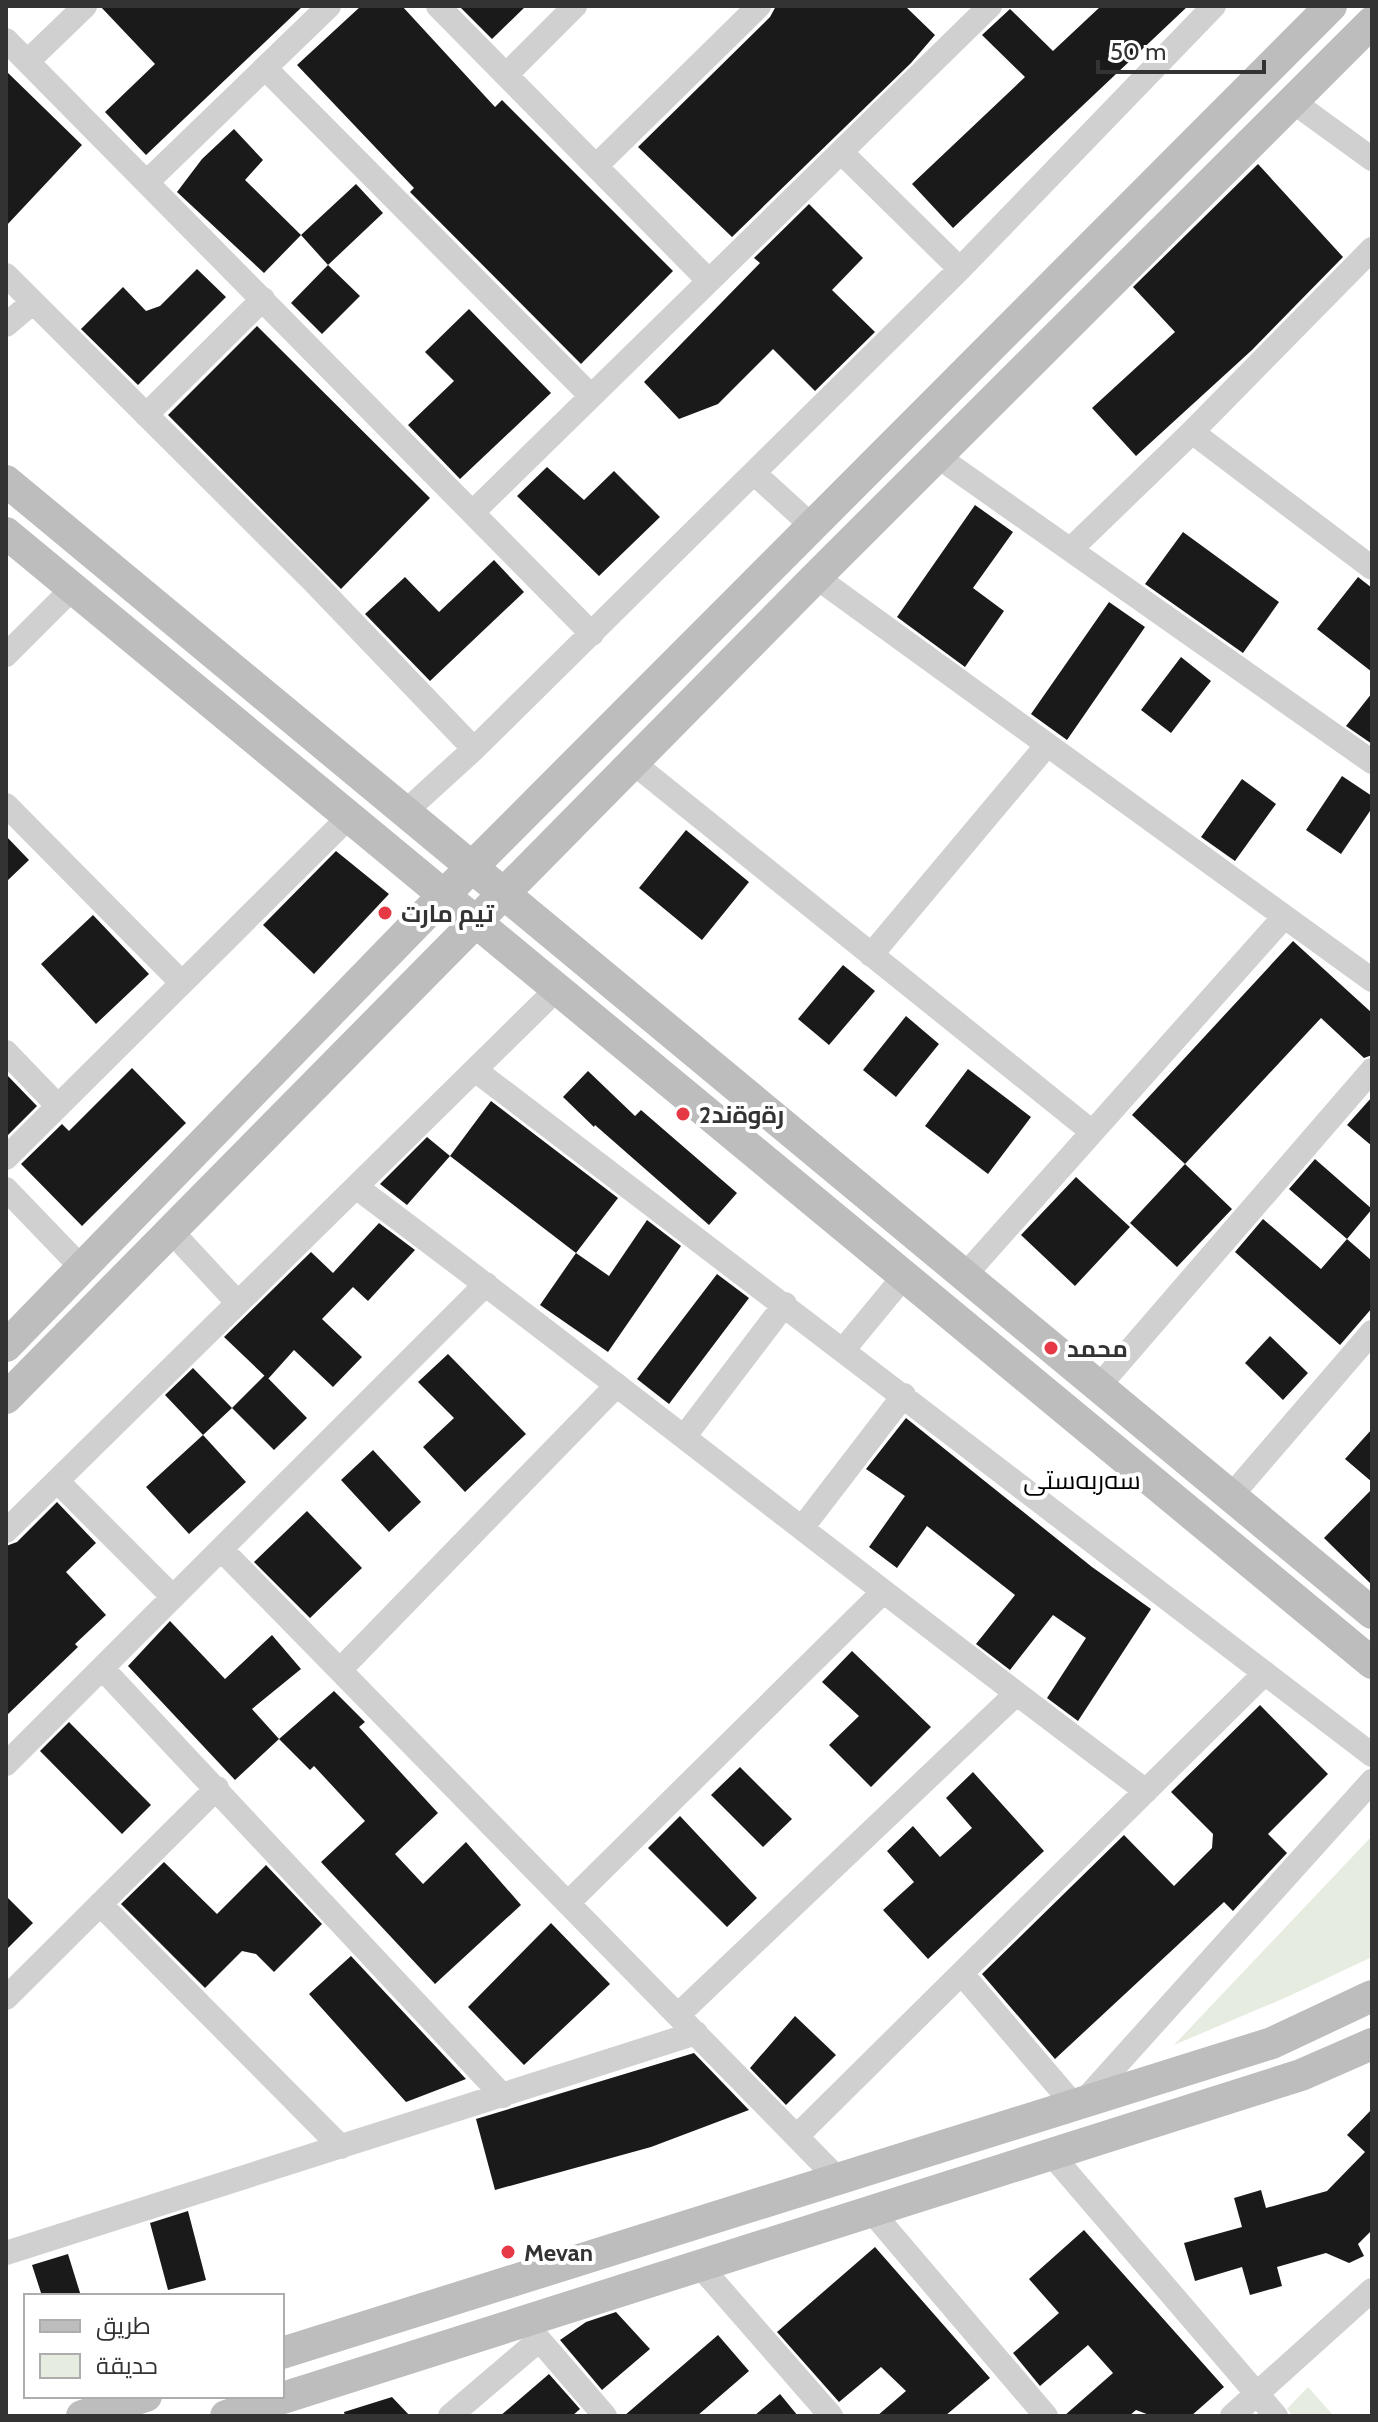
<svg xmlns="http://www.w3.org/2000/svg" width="1378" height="2422" viewBox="0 0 1378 2422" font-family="Cabin,Cairo,sans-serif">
<rect width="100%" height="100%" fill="#fff"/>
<path fill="#e6ecdf" d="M1372 1836V1957L1287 1997 1174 2045Z
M1308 2387 1332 2414 1293 2416 1287 2409Z"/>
<path fill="#1a1a1a" d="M100 6H303L146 155 105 112 155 64Z
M361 6H402L495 107 502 100 673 271 581 364 410 192 414 188 297 65Z
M459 6H526L492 39Z
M776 6H905L935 35 911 63 732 237 638 147 770 17Z
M1101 6H1188L953 228 912 184 1025 77 982 35 1010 9 1053 51Z
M6 71 82 145 6 226Z
M234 129 263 160 245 180 301 235 264 273 177 192 202 159Z
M1258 164 1343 257 1252 350 1136 456 1092 408 1175 332 1133 287Z
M356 184 383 213 328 265 301 235Z
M809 204 863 258 832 290 875 332 815 391 773 349 718 404 679 419 644 382 760 263 754 258Z
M328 265 360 296 322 334 291 303Z
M197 269 226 297 138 385 81 329 123 287 146 311 160 306Z
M469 309 551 393 460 479 408 425 454 381 425 352Z
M257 326 430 498 341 589 168 415Z
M547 467 584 500 614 471 660 517 599 576 517 496Z
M975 505 1013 532 973 588 1004 611 965 667 897 617Z
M1183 532 1279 602 1243 653 1145 584Z
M494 560 524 592 430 681 365 614 405 577 439 612Z
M1358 577 1372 588V672L1317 629Z
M1109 602 1145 627 1067 740 1031 714Z
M1181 657 1211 681 1171 733 1141 710Z
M1372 693V744L1346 726Z
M1342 776 1372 796V808L1341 854 1306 830Z
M1242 779 1276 804 1235 861 1201 837Z
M686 830 749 882 702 940 639 888Z
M6 836 29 860 6 882Z
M336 851 389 894 314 974 263 925Z
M93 915 149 974 96 1024 41 964Z
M1293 941 1372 1013V1055L1364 1058 1321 1018 1185 1164 1132 1115Z
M843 965 875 991 829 1045 798 1019Z
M906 1016 939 1044 896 1097 863 1070Z
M132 1068 186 1123 82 1226 21 1164 62 1124 69 1131Z
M968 1069 1031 1117 988 1174 925 1126Z
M588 1071 635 1116 641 1110 737 1193 709 1225 595 1125 594 1127 563 1097Z
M6 1074 37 1106 6 1137Z
M1372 1097V1146L1347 1125Z
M491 1101 618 1198 576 1253 450 1156Z
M427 1137 450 1156 407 1205 380 1184Z
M1315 1159 1372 1209 1347 1239 1289 1189Z
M1185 1164 1232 1209 1177 1267 1130 1223Z
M1076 1177 1130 1227 1075 1286 1021 1235Z
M1263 1219 1321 1269 1347 1239 1372 1261V1308L1340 1345 1235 1252Z
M647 1220 681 1246 608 1352 540 1305 576 1253 609 1276Z
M379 1223 415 1250 368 1301 353 1287 322 1319 362 1357 333 1387 294 1350 268 1379 224 1337 311 1252 333 1273Z
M717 1274 749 1298 669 1404 637 1379Z
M1270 1336 1308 1373 1283 1400 1245 1363Z
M448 1354 526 1434 465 1492 423 1447 454 1418 418 1382Z
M193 1368 232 1408 203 1435 165 1395Z
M265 1375 307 1418 274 1450 232 1408Z
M906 1418 1092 1567 1151 1609 1078 1721 1047 1698 1086 1638 1053 1615 1010 1670 976 1644 1015 1595 927 1526 897 1568 869 1547 905 1496 866 1469Z
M1372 1429V1482L1345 1459Z
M203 1435 246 1482 189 1534 146 1487Z
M373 1450 421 1502 389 1532 341 1480Z
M1372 1489V1585L1324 1538Z
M57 1502 96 1543 66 1572 106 1615 75 1644 78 1647 6 1716V1546L17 1542Z
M307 1511 362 1568 310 1618 254 1562Z
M170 1621 225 1679 272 1635 301 1669 252 1709 279 1739 235 1780 128 1666Z
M852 1651 931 1727 871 1787 829 1745 859 1716 822 1682Z
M334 1691 365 1722 359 1727 438 1813 395 1854 423 1884 466 1842 521 1905 435 1984 321 1862 365 1821 314 1766 310 1770 279 1739Z
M1260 1705 1328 1774 1268 1834 1287 1853 1233 1911 1224 1902 1055 2059 982 1974 1124 1835 1174 1886 1212 1848 1213 1834 1171 1792Z
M69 1722 151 1805 122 1834 40 1751Z
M740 1767 792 1819 763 1847 711 1795Z
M973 1772 1044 1851 928 1959 883 1910 914 1882 887 1851 913 1826 940 1857 972 1828 946 1798Z
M680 1816 757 1898 727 1927 648 1848Z
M164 1862 217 1914 266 1865 322 1924 274 1972 256 1954 242 1951 205 1988 121 1904Z
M6 1896 33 1923 6 1950Z
M551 1923 610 1984 524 2065 468 2007Z
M351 1956 466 2079 406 2102 309 1994Z
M795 2016 836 2055 786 2105 750 2068Z
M694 2053 749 2110 651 2147 495 2190 476 2119Z
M1372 2109V2230L1358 2244 1364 2256 1349 2263 1326 2253 1277 2267 1282 2286 1250 2295 1242 2267 1195 2281 1184 2243 1242 2227 1234 2198 1261 2190 1266 2208 1327 2191 1365 2152 1347 2135Z
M188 2211 206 2280 168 2290 150 2223Z
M1084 2230 1224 2387 1191 2416H1152L1136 2410 1129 2416H1064L1113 2373 1088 2345 1040 2386 1013 2353 1059 2313 1029 2279Z
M875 2247 990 2378 945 2416H877L906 2391 881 2367 839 2402 777 2332Z
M68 2254 81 2296H42L32 2265Z
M616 2312 650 2349 602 2390 560 2340 586 2322Z
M718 2335 749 2371 697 2416H624Z
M549 2374 580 2409 572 2416H500Z
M780 2394 798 2416H754Z
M392 2397 410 2416H345L344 2412Z"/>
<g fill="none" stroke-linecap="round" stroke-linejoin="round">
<path stroke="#d0d0d0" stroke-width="24" d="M438 6 709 281
M6 40 592 634
M28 61 85 6
M265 68 591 396
M506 75 575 6
M1292 101 1372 159
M841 152 960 269
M596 166 759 6
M147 182 329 6
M6 275 312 580 474 749
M6 325 33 302
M146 415 263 299
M1192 432 1372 568
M937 456 1372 762
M754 473 812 526
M473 512 990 6
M1071 549 1192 432 1372 249
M816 577 1372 980
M6 655 73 588
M632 762 1091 1131
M6 805 182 983
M406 811 474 749 960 269 1214 6
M871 955 1047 745
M6 1052 58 1106
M475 1070 1372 1755
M6 1158 349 817
M356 1187C622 1385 880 1593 1146 1791
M6 1189 82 1268
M172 1232 238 1303
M965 1275 1284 917
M844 1349 905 1275
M1099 1386 1372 1070
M684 1437 785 1304
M57 1481 173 1597
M1231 1496 1372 1332
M802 1528 904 1395
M6 1531 558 988
M221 1549 838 2179
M102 1668 503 2096
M340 1670 617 1385
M6 1764 486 1284
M568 1903 883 1592
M100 1904 341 2147
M962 1974 1074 2105
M6 1998 217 1788
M678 2015 1016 1694
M1083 2102 1372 1781
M797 2136 1265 1673
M1052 2155 1276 2416
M872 2212 1046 2416
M6 2253 696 2033
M700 2266 831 2416
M524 2322 605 2416
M450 2416 538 2341
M1232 2416 1372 2290"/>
<path stroke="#bdbdbd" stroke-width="32" d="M6 481 1372 1613
M6 533 1372 1663
M6 1346 444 895 1331 6
M6 1398 816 577 1372 22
M282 2353 1272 2043 1372 1996
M82 2416 146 2396
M226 2416 1301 2075 1372 2044"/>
</g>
<g fill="#e63946" stroke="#fff" stroke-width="3">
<circle cx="385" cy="913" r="8"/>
<circle cx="683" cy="1114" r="8"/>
<circle cx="1051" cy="1348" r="8"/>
<circle cx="508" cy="2252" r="8"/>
</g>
<g text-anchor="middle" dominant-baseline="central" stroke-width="8" stroke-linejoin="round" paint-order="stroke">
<g font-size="24" font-weight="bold" fill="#333" stroke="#fff" text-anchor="start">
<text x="401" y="913">تیم مارت</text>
<text x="699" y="1114">رةوةند2</text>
<text x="1067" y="1348">محمد</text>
<text x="524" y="2252">Mevan</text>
</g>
<g font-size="26" fill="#000" stroke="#fff">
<text x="1082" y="1480">سه‌ربه‌ستی</text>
</g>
</g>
<rect width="1378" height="2422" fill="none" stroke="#333333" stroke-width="16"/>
<rect x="24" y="2294" width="260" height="104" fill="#ffffff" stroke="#adadad" stroke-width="2"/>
<rect x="40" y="2320" width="40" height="12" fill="#bdbdbd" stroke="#adadad" stroke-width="2"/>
<text x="96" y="2334" font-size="24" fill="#333333">طريق</text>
<rect x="40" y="2354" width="40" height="24" fill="#e6ecdf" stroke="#adadad" stroke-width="2"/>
<text x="96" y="2374" font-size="24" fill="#333333">حديقة</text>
<path d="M1098 60v12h166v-12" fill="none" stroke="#333333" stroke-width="4"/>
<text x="1110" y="60" font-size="24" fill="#333333" stroke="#ffffff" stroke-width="6" paint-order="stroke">50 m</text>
</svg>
